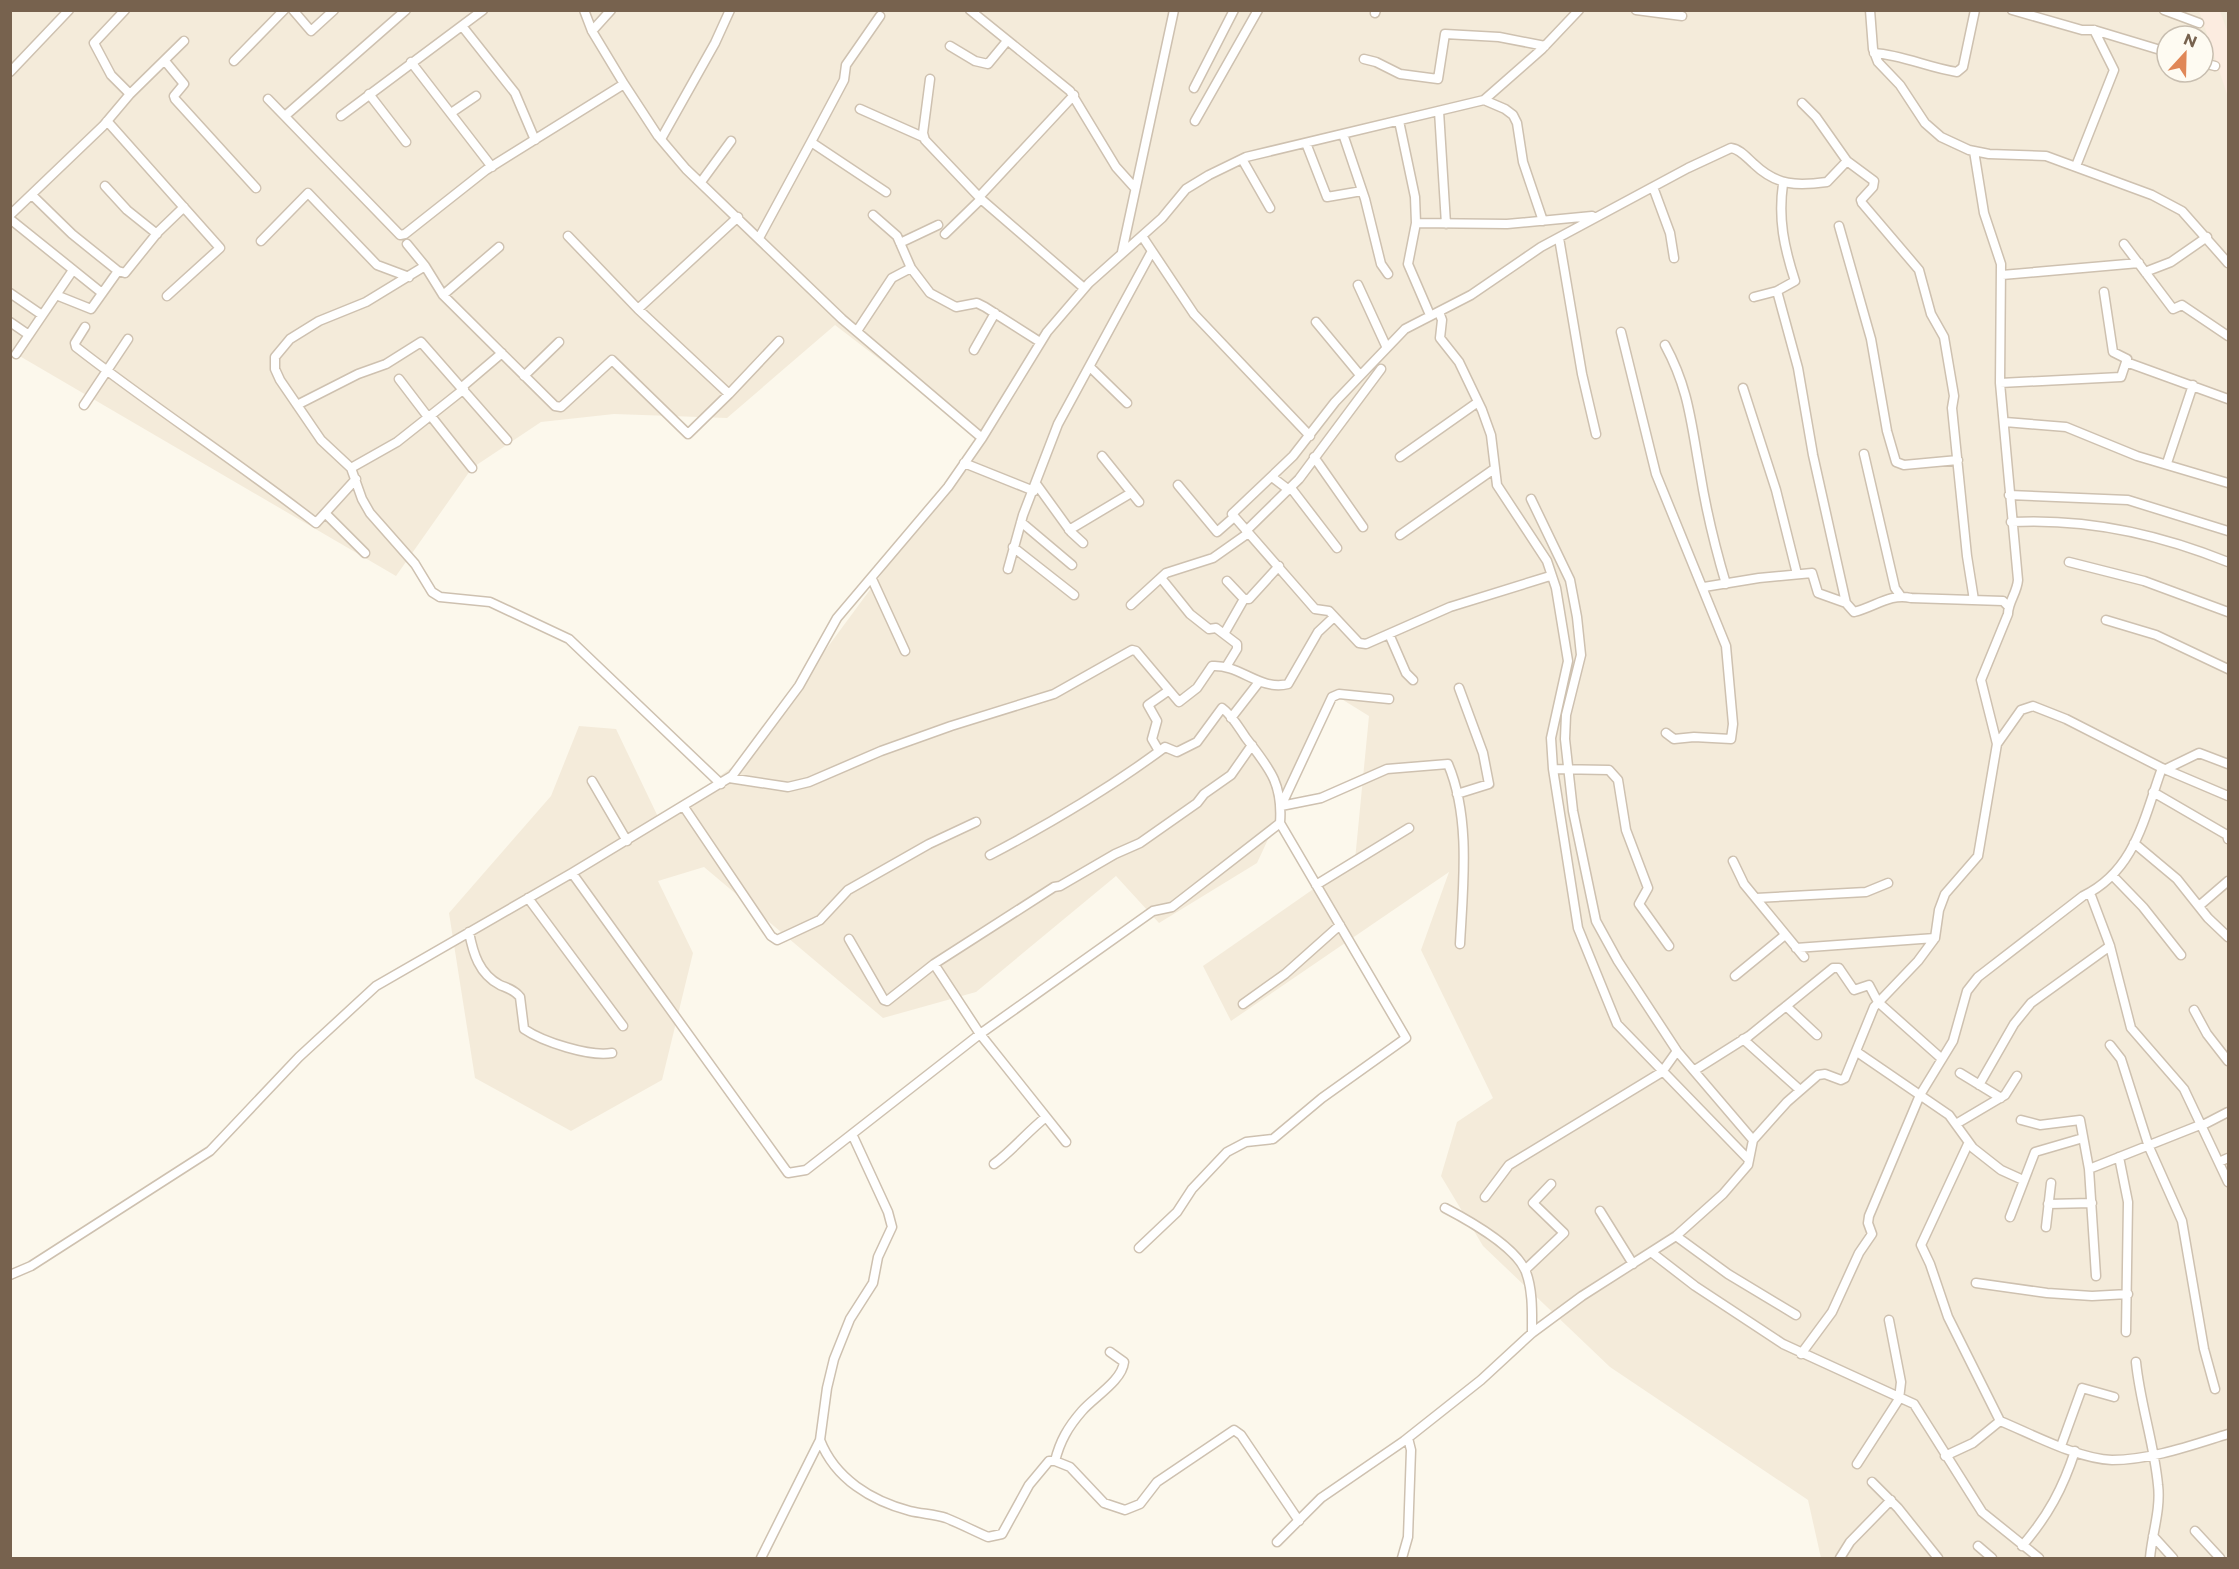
<svg xmlns="http://www.w3.org/2000/svg" width="2239" height="1569" viewBox="0 0 2239 1569" font-family="Montserrat,sans-serif">
<rect width="100%" height="100%" fill="#fcf8ec"/>
<path fill="#f4ebda" fill-rule="evenodd" d="M11 11H2228V1558H1821L1808 1500 1610 1367 1483 1246 1441 1176 1457 1122 1493 1098 1421 950 1449 872 1231 1021 1203 966 1355 860 1369 716 1335 695 1257 863 1159 923 1116 876 976 992 883 1018 704 867 658 881 693 953 662 1080 571 1131 475 1078 449 913 551 796 579 726 616 729 660 821 748 755 982 438 835 325 727 418 614 414 541 422 472 468 396 576 11 351ZM2167 36H2203V72H2167Z"/>
<path fill="#fcece0" d="M2199 11H2220L2228 33V97Z"/>
<g fill="none" stroke-linecap="round" stroke-linejoin="round">
<defs>
<path id="street" d="M125 10 94 43 111 75 130 94
M293 10 311 31 334 10
M584 10 592 31 624 84 658 136 686 169 842 319 982 438
M970 10 1070 91 1116 167 1134 187
M1636 10 1682 16
M1870 10 1873 49 1878 62 1900 85 1925 123 1941 137 1969 150 1989 154 2046 156 2152 195 2182 211 2228 263
M2012 10 2082 30H2094L2167 52
M2164 10 2199 23
M1375 13 1376 10
M462 26 515 93 535 140
M592 31 611 10
M950 46 975 61 988 64 1007 41
M1874 53C1903 55 1929 68 1957 72L1963 67 1975 10
M1364 59 1376 62 1400 74 1438 79 1445 34 1499 37 1545 46
M165 61 184 84 174 96 175 99 256 188
M234 61 284 10
M411 62 492 167
M2203 63 2215 66
M10 72 69 10
M930 79 923 133 925 140 981 199 1084 288
M1194 88 1234 10
M369 94 406 142
M268 99 400 235 405 234 486 170 624 84
M1484 100 1505 109 1513 115 1517 123 1523 162 1543 221
M1802 103 1816 117 1847 161 1874 181 1873 187 1861 200 1862 203 1919 270 1931 314 1944 337 1954 396 1952 408 1967 556 1974 600
M860 109 923 137
M1439 111 1446 224
M451 113 476 96
M285 116 406 10
M341 116 483 10
M107 121 220 248 167 296
M1195 121 1258 10
M1399 121 1415 197 1416 223 1408 264 1430 315
M1343 134 1365 199 1381 264 1388 274
M661 139 715 43 730 10
M811 142 844 80 846 65 880 16
M1306 143 1327 197 1362 191
M1242 159 1270 208
M2076 166 2114 70 2094 30
M701 182 731 141
M105 186 127 210 157 234
M1653 187 1670 233 1674 258
M32 195 72 234 118 271 125 273 158 232 184 207
M979 197 1074 95
M10 215 103 126 130 94 184 41
M873 215 897 236 911 268 930 293 956 307 977 303 985 307 1040 342
M10 219 102 293
M1416 223 1507 224 1592 216
M1839 226 1871 339 1887 431 1896 462 1904 465 1958 460
M945 234 981 199
M568 236 638 309 729 394 779 341
M1142 236 1194 314 1310 436
M759 238 811 142 886 192
M1559 238 1582 374 1596 434
M261 241 308 193 377 265 409 277
M900 243 938 225
M407 244 425 266 443 295 555 406 561 407 612 360 688 434 729 394
M2124 244 2173 309 2182 305 2228 336
M1122 252 1174 10
M425 266 366 302 319 321 290 339 275 357V369L280 380 321 440 351 468 362 499 370 513 415 564 432 592 440 597 490 602 569 639 721 784
M2145 272 2171 262 2207 237
M2002 275 2139 263
M1358 285 1386 346
M1777 291 1798 368 1813 455 1846 603 1854 612C1875 607 1890 593 1911 598L2003 601 2008 606
M10 293 42 315
M56 295 91 309 118 271
M443 295 499 247
M1754 297 1777 291 1795 281C1784 247 1778 219 1783 184
M638 309 738 217
M10 322 29 335
M1316 322 1360 375
M85 327 75 343 76 347C154 408 238 462 316 523L356 479
M857 331 892 278 911 268
M1621 332 1656 474 1726 646 1733 724 1731 739 1694 737 1674 739 1666 733
M1665 345C1689 389 1691 423 1700 472 1706 510 1715 547 1726 584
M974 350 995 313
M16 354 73 270
M2126 362 2228 399
M1090 367 1127 403
M524 376 559 342
M399 379 428 417
M2000 383 2121 377 2127 359 2113 352 2104 292
M462 387 502 353
M1743 388 1776 490 1797 574
M84 405 128 339
M297 405 358 374 386 364 421 342 507 440
M430 415 472 468
M2005 422 2066 427 2137 456 2228 483
M1864 454 1895 588 1900 595
M1102 456 1139 502
M1314 457 1363 527
M1400 457 1478 402
M964 463 1034 491
M2167 463 2193 385
M351 468 397 442 464 389
M1272 477 1289 490
M1037 485 1071 532 1083 543
M1178 485 1217 532 1233 518
M1291 488 1337 548
M2009 495 2128 500 2228 531
M1531 499 1570 580 1577 617 1581 655 1566 715 1565 739 1573 811 1596 921 1618 961 1677 1051 1753 1140 1749 1160
M325 513 365 553
M1021 522 1072 565
M2011 522C2087 518 2159 534 2228 562
M1069 530 1131 493
M1246 531 1299 479 1381 369
M1400 535 1494 469
M1013 547 1074 595
M2069 562 2144 581 2228 612
M1008 569 1023 515 1058 424 1152 251
M1550 576 1450 607 1366 644 1359 643 1329 611 1315 609 1232 514 1293 456 1335 402 1405 329 1471 295 1541 247 1688 168 1731 148C1740 149 1747 158 1754 164 1777 186 1797 186 1827 182L1847 161
M1161 578 1190 614 1209 629 1216 628 1237 644V649L1226 667
M872 579 905 651
M1704 587 1759 578 1812 573 1818 593 1846 603
M1244 599H1249L1279 566
M1131 605 1166 573 1213 558 1247 534
M2106 620 2156 635 2228 669
M1224 634 1244 599 1227 581
M1389 634 1406 673 1413 680
M1389 699 1339 694 1332 697 1281 806 1321 798 1387 769 1448 764C1471 818 1463 886 1460 944
M1231 718 1259 682
M1997 744 2021 710 2033 706 2066 719 2162 768 2228 796
M1159 751 1152 739 1157 721 1148 705 1168 691
M1553 769 1609 770 1618 780 1626 830 1648 888 1639 904 1669 946
M2166 769 2199 753 2228 764
M729 778 788 787 809 782 881 751 951 726 1054 694 1132 650 1136 651 1179 702 1197 688 1212 666C1240 664 1259 691 1288 684L1318 632 1334 617
M592 781 627 841
M2153 792 2227 835 2228 839
M1457 794 1489 784 1483 753 1459 688
M684 807 771 936 777 940 820 920 848 890 929 844 976 822
M2134 843 2177 879 2208 918 2228 937
M990 855C1051 823 1110 788 1165 747L1177 752 1197 742 1222 708C1232 715 1239 728 1246 738 1269 768 1283 783 1280 823
M1733 861 1744 884 1804 957
M572 873 788 1173 806 1170 980 1034 1153 911 1172 907 1280 823 1406 1038 1322 1098 1273 1139 1246 1142 1227 1152 1192 1189 1177 1212 1139 1248
M2113 876 2143 907 2181 955
M1316 885 1409 828
M2090 893 2110 946 2131 1028 2184 1089 2228 1182
M528 898 623 1026
M1756 898 1866 892 1888 883
M2199 906 2228 881
M469 932C473 953 479 974 500 985 507 988 515 990 520 997L524 1029C543 1042 590 1057 612 1053
M849 939 884 1000 887 1001 934 964 1054 887 1060 886 1115 854 1140 843 1197 803 1204 794 1231 775 1252 745
M1796 948 1935 938
M934 964 980 1034 1066 1142
M1735 976 1785 935
M1243 1004 1285 974 1340 925
M1786 1006 1817 1035
M2194 1010 2207 1034 2228 1061
M1743 1039 1800 1090
M2110 1045 2121 1059 2149 1147 2182 1221 2204 1349 2215 1389
M1857 1052 1949 1115 1973 1148 2001 1170 2023 1180
M1695 1070 1749 1036 1833 968H1839L1854 990 1869 985 1878 1002 1942 1059
M1960 1073 2001 1098
M1979 1085 2014 1024 2031 1003 2110 946
M2021 1120 2040 1125 2080 1120 2089 1169 2096 1276
M1956 1124 2005 1095 2017 1076
M2201 1126 2228 1112
M1753 1140 1787 1102 1818 1075 1825 1074 1841 1080 1845 1078 1874 1007 1918 961 1935 938 1939 910 1945 894 1978 856 1997 744 1981 680 2008 614C2008 602 2017 593 2018 580L2000 383 2001 264 1984 213 1974 151
M1968 1144 1921 1245 1930 1264 1948 1317 2000 1421C2032 1434 2078 1459 2112 1460 2151 1460 2192 1445 2228 1434
M2119 1157 2128 1202 2126 1332
M2219 1162 2228 1158
M994 1164C1013 1150 1027 1132 1046 1117
M2089 1169 2200 1125
M1485 1197 1509 1165 1662 1072 1677 1051
M2048 1204 2092 1203
M1445 1208C1468 1220 1516 1247 1526 1272 1533 1291 1532 1313 1532 1333
M1600 1211 1633 1264
M2010 1217 2035 1152 2083 1138
M2046 1227 2051 1183
M1676 1236 1728 1274 1796 1315
M1651 1252 1695 1286 1783 1344 1914 1404 1982 1512 2039 1558
M1525 1270 1564 1233 1533 1203 1551 1184
M10 1275 31 1266 210 1151 299 1057 376 986 572 873 732 776 799 686 837 618 948 487 982 438 1047 332 1089 283 1162 218 1186 189 1209 175 1246 157 1484 100 1542 49 1579 10
M1976 1283 2047 1293 2092 1296 2128 1294
M1801 1354 1832 1312 1859 1253 1872 1234 1868 1223 1869 1216 1920 1095 1953 1041 1967 991 1978 977 2083 896C2135 871 2144 818 2162 768
M2136 1362C2140 1403 2154 1443 2158 1485 2161 1509 2152 1534 2150 1558
M820 1440C835 1479 872 1501 910 1511 922 1514 935 1514 946 1518 961 1524 974 1531 988 1537L1002 1534 1029 1485 1049 1461H1055L1070 1467 1104 1503 1125 1510 1140 1504 1157 1482 1234 1430 1241 1435 1299 1521
M2061 1446 2082 1388 2114 1397
M1945 1456 1973 1443 2000 1421
M1055 1461C1060 1441 1068 1427 1082 1411 1094 1397 1122 1381 1124 1362L1110 1352
M1857 1464 1899 1399 1901 1382 1889 1320
M1872 1482 1898 1508 1938 1558
M2195 1531 2220 1558
M2153 1536 2173 1558
M1277 1542 1321 1498 1404 1441 1481 1380 1532 1333 1582 1296 1676 1236 1723 1194 1748 1165 1749 1160 1617 1024 1578 928 1553 769 1551 738 1568 661 1556 588 1547 561 1497 485 1491 435 1482 410 1459 362 1440 338 1442 320 1439 312
M1978 1546 1992 1558
M2022 1546C2048 1516 2063 1488 2075 1451
M761 1558 820 1440 827 1388 834 1359 850 1319 873 1283 878 1257 892 1227 888 1212 852 1134
M1402 1558 1408 1537 1411 1450 1408 1438
M1840 1558 1850 1542 1891 1500"/>
</defs>
<use href="#street" stroke="#cec1b0" stroke-width="11"/>
<use href="#street" stroke="#fff" stroke-width="8"/>
</g>
<rect width="2239" height="1569" fill="none" stroke="#77624e" stroke-width="24"/>
<g transform="translate(2185 54) rotate(22)"><circle r="28" fill="#fefbf2" stroke="#c8beb0" stroke-width="1.5"/>
<path d="M0-4.5L10 22L0 15L-10 22Z" fill="#e08757"/>
<text y="-9" font-size="16" font-weight="bold" text-anchor="middle" fill="#77624e">N</text>
</g>
</svg>
